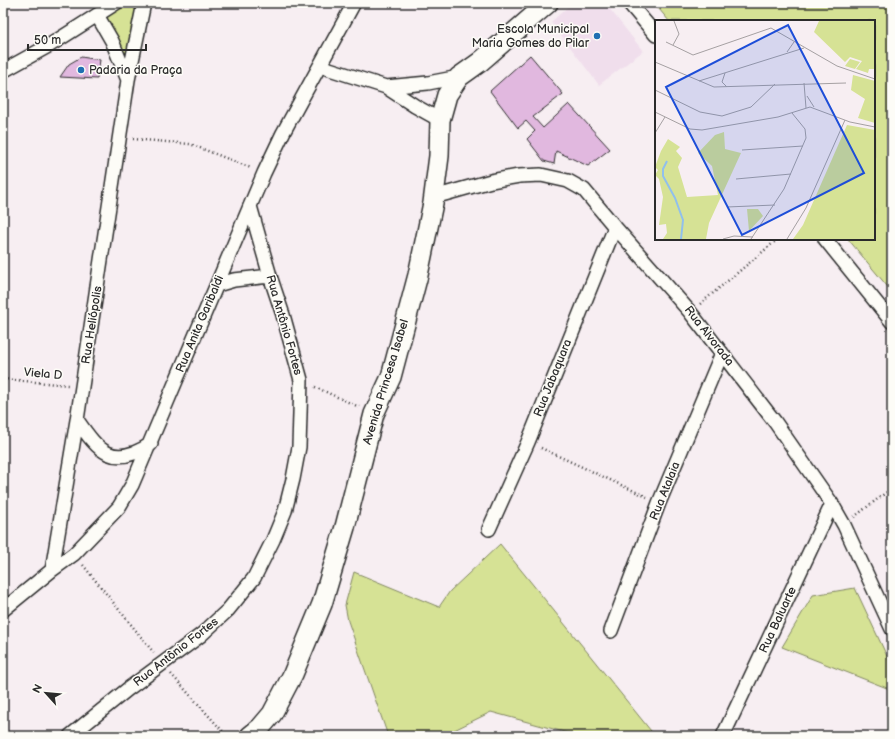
<svg xmlns="http://www.w3.org/2000/svg" width="895" height="739" viewBox="0 0 895 739" font-family="'Balsamiq Sans',sans-serif">
<rect width="100%" height="100%" fill="#f7eef2"/>
<filter id="ink" filterUnits="userSpaceOnUse"><feTurbulence type="fractalNoise" baseFrequency=".025" numOctaves="2"/><feDisplacementMap in="SourceGraphic" scale="8" xChannelSelector="R" yChannelSelector="G"/><feConvolveMatrix kernelMatrix="1 2 1 2 8 2 1 2 1" color-interpolation-filters="sRGB"/></filter>
<g filter="url(#ink)">
<path fill="#f0deec" d="M572 3H605L643 51 599 85 551 22Z"/>
<path fill="#d6e295" stroke="#808660" d="M124 3H135L137 28 126 65 103 17Z
M654 3H892V292L848 239H874V21H669Z
M500 544 655 736H579L491 712 442 736H388L348 621 345 605 354 572 439 607 450 591Z
M855 588 892 667V690L782 647 813 595Z"/>
<path fill="#e1b8df" stroke="#2b2b2b" d="M530 55 563 94 533 117 543 128 569 104 610 149 588 166 556 151 554 164 544 161 527 139 535 131 526 121 518 128 490 91Z
M81 57 100 60 97 79 60 77 69 64Z"/>
<g fill="none" stroke-linecap="round" stroke-linejoin="round">
<defs>
<path id="minor" d="M629 3 656 35
M97 15 112 41 128 80
M320 66 386 87 415 106 440 120
M3 71 50 45 116 3
M386 87 428 83 459 77
M434 197 491 181 519 176 541 175 568 181 584 190 615 227 690 312 775 422 832 504 844 525 892 629
M825 239 892 322
M217 285 234 280 270 276
M77 420C99 452 113 469 151 444
M489 529 528 442 615 227
M52 570 77 420 128 80 144 3
M3 610 52 570 74 554 119 507 132 485 264 173 283 133 354 3
M611 631 659 503 722 353
M70 736 128 689 201 635 228 610 254 578 273 540 285 511 293 479 299 447 301 380 283 315 270 276 250 206
M723 736 832 504"/>
<path id="secondary" d="M250 736 261 727 272 714 293 674 322 604 345 527 374 414 391 377 418 275 433 203 439 156 440 120 447 95 459 77 480 62 548 3"/>
</defs>
<use href="#minor" stroke="#2b2b2b" stroke-width="16"/>
<use href="#secondary" stroke="#2b2b2b" stroke-width="22"/>
<path stroke="#2b2b2b" stroke-width="2.5" stroke-dasharray="1 3" stroke-linecap="butt" d="M133 139 190 144 251 168
M700 304 778 239
M3 379 68 385
M315 387 359 407
M541 448 647 497
M854 517 892 488
M83 565 154 653
M171 674 227 736"/>
<use href="#minor" stroke="#fdfcf7" stroke-width="13"/>
<use href="#secondary" stroke="#fdfcf7" stroke-width="19"/>
</g>
</g>
<g fill="#1f6fb2" stroke="#fdfcf7" stroke-width="1.5">
<circle cx="597" cy="36" r="4"/>
<circle cx="81" cy="70" r="4"/>
</g>
<g text-anchor="middle" dominant-baseline="central" stroke-width="3" stroke-linejoin="round" paint-order="stroke">
<g font-size="12" fill="#2b2b2b" stroke="#fdfcf7" text-anchor="end">
<text x="589" y="29">Escola Municipal<tspan x="589" dy="14">Maria Gomes do Pilar</tspan></text>
<text x="89" y="70" text-anchor="start">Padaria da Praça</text>
</g>
<g font-size="12" fill="#2b2b2b" stroke="#fdfcf7">
<text transform="translate(200 324) rotate(-67)">Rua Anita Garibaldi</text>
<text transform="translate(92 325) rotate(-81)">Rua Heliópolis</text>
<text transform="translate(284 325) rotate(74)">Rua Antônio Fortes</text>
<text transform="translate(709 336) rotate(52)">Rua Alvorada</text>
<text transform="translate(43 374) rotate(5)">Viela D</text>
<text transform="translate(553 378) rotate(-68)">Rua Jabaquara</text>
<text transform="translate(386 382) rotate(-73)">Avenida Princesa Isabel</text>
<text transform="translate(665 491) rotate(-68)">Rua Atalaia</text>
<text transform="translate(778 620) rotate(-65)">Rua Baluarte</text>
<text transform="translate(176 652) rotate(-38)">Rua Antônio Fortes</text>
</g>
</g>
<g transform="translate(655 20)">
<rect width="220" height="220" fill="#f7eef2"/>
<path d="M164 1H220V49H214L213 53 201 49 207 41 195 37 190 42 159 12ZM195 39 205 42 200 49 190 46ZM198 55 220 61V103L203 98 210 79 196 70ZM192 105 220 110V219H138L148 205ZM69 112 70 129 86 133 54 203 51 219H8L12 213 11 204 4 205 8 177 4 159 0 155 3 150 0 147 6 131 13 119 25 127 21 131 27 138 23 147 32 177 63 175 57 146 43 133 60 115ZM92 189H103L108 196 94 211Z" fill="#d6e295"/>
<path fill="none" stroke="#91c0ec" stroke-width="2" d="M12 141 8 149V156L20 178 28 200 26 219"/>
<path fill="none" stroke="#a5a0a2" stroke-width="1" d="M11 22 38 35 116 8 182 46 220 59M18 25 24 14 19 1M132 32 139 22M0 42 59 67 191 63M70 53 67 62 72 67M44 61 149 28M149 63 151 88M0 70 45 92 67 96 96 87 120 64M152 76 159 87M0 92 35 109 47 110 123 97 155 87 195 102 220 107M0 113 10 97M87 130 148 126M81 159 136 154M72 187 120 185M68 219 79 216 98 217M96 219 129 169 151 118 150 109 137 93M132 219 151 188 190 100"/>
<path fill="#1d4ed8" fill-opacity="0.15" stroke="#1d4ed8" stroke-width="2" d="M133 5 209 153 87 215 11 67Z"/>
<rect width="220" height="220" fill="none" stroke="#2b2b2b" stroke-width="2"/>
</g>
<rect width="895" height="739" fill="none" stroke="#fdfcf7" stroke-width="16"/>
<rect x="8" y="8" width="879" height="723" fill="none" stroke="#2b2b2b" stroke-width="1.5" filter="url(#ink)"/>
<g transform="translate(46 693) rotate(297)" stroke="#fdfcf7" stroke-width="3" paint-order="stroke">
<path d="M0-3L7 15L0 10L-7 15Z" fill="#2b2b2b"/>
<text y="-6" font-size="11" font-weight="bold" text-anchor="middle" fill="#2b2b2b">N</text>
</g>
<path d="M28 44v6h118v-6" fill="none" stroke="#2b2b2b" stroke-width="2"/>
<text x="34" y="44" font-size="12" fill="#2b2b2b" stroke="#fdfcf7" stroke-width="3" paint-order="stroke">50 m</text>
</svg>
